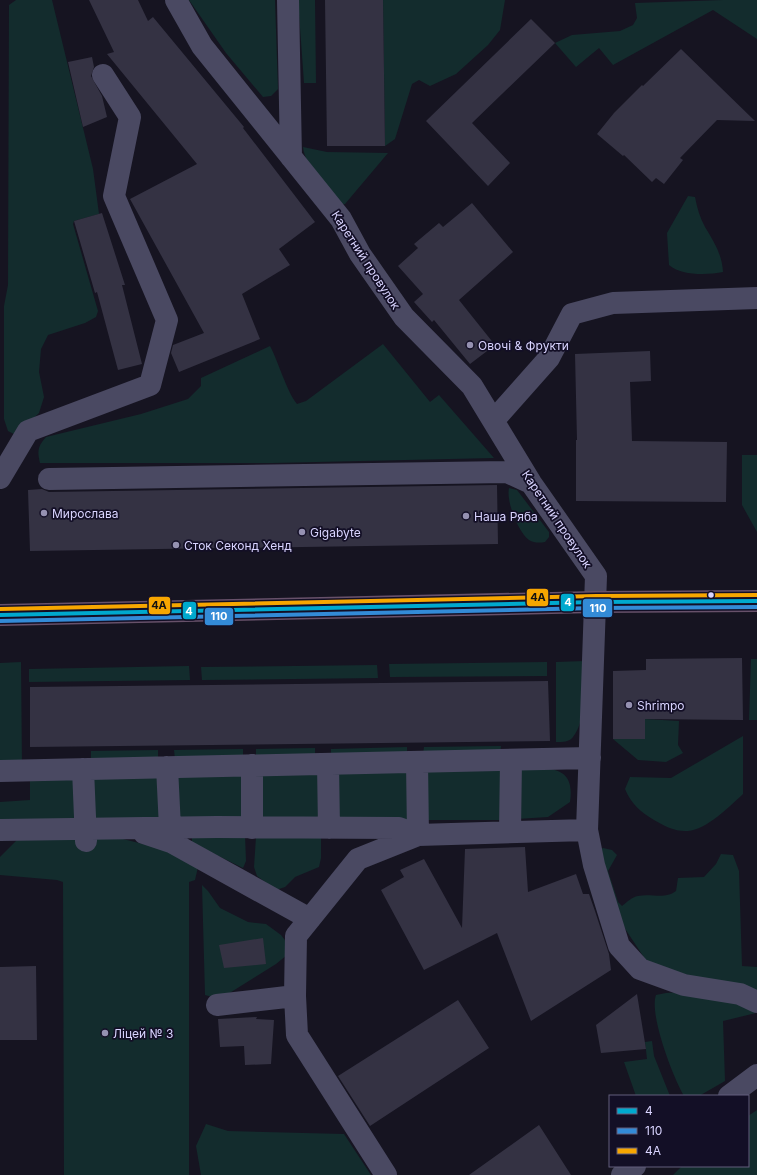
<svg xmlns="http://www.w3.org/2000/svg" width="757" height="1175" viewBox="0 0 757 1175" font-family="Inter,sans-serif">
<rect width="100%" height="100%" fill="#161421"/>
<path fill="#132c2d" d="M16 0H52L93 169 99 214 74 221 73 224 98 311 96 317 85 323 48 335 41 349 39 372 44 397 39 413 16 435 8 431 4 419V306L8 285 9 5Z
M189 0H275L278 89 271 96 263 97 226 53Z
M298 0H315L316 83H304Z
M383 0H505L500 30 488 45 456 74 430 86 419 80 412 84 395 139 385 146Z
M723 0H757V39L713 10 613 65 599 48 576 67 555 43 572 35 620 31 633 25 637 18 635 3Z
M303 147 327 152 388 153 345 204 340 205C328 190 305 167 303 147Z
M688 196 695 197C697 208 700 218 705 227 714 242 722 254 723 272 708 275 681 276 669 265L667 233Z
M383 344 430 402 439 395 494 458 273 463H40C37 451 38 446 46 437L141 414 188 399 201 386V378L270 346C279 363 286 390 297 404L306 401Z
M742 455H757V532L742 505Z
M509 488 517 490 549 532V537L545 542C539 543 534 543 529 540 518 532 506 501 509 488Z
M751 659H757V720H749Z
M585 661C584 681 587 720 573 737 569 742 563 742 556 742V662Z
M21 662 22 766 0 767V663Z
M547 662V676L390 677 389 664Z
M377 665 378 678 202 680 201 667Z
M189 666 190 680 29 682V669Z
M645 719 679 721 678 745 683 753 666 762 638 760 613 739H645Z
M743 736V794C730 806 706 830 688 831 676 832 664 826 654 820 641 812 631 804 625 789L630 777 671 778Z
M501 746 500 754H423L424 747Z
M407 747V754L331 755V749Z
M315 748V756L256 757V749Z
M243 749V759H175L174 750Z
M158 750V759H91V751Z
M502 769 503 820H425V771Z
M516 769C545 769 576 762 570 802L548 817 517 819Z
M318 771 319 822H257V772Z
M333 771H409V820L334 821Z
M175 772H247V822L175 823Z
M160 773 163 823 90 824 89 775Z
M30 774H79V825H0V802L30 800Z
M321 834V858L319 867 295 877 285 887 276 890 257 876 254 867 256 837Z
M93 835 123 839 175 852 198 867 195 880 189 882V1175H64L63 882 57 880 0 875V857L21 836Z
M194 835H245L246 861 243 868 192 843V838Z
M603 848 612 850 617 855 608 871 618 902 622 906C627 902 632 897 638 896 652 893 664 900 676 891L678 878 704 877 716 864 721 854 733 855 739 871 742 966 757 967V993L649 965 614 912 597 851Z
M202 885 208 891 220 908 248 922 266 924 281 935 288 944 287 955 276 964 220 999 205 995Z
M696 991 736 999 756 1013 723 1021 725 1081 699 1096H684C673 1077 649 1015 656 995L666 993Z
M652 1041 654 1056 670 1096H636L624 1062 647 1059 645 1042Z
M757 1110V1175H673L682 1166H748V1116Z
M206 1124 228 1131 344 1134 371 1175H201L196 1146Z"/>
<path fill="#343243" d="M89 0H138L148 21 153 17 244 127 243 128 315 222 279 249 290 265 242 294 260 339 179 372 171 353 173 345 204 333 130 199 197 164 107 54 114 52Z
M325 0H383L385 146H327Z
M531 19 555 43 472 123 510 163 488 186 426 121Z
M681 49 755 121 717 120 680 158 683 160 664 184 656 178 652 182 624 155 623 156 597 134 614 113 642 85 643 86Z
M92 57 94 67 91 76 102 96 107 117 83 127 68 62Z
M472 203 513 252 459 300 495 345 470 364 434 320 432 322 414 302 423 294 398 266 418 248 414 244 439 223 443 227Z
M102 213 125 285H122L142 364 118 370 97 292 95 293 74 221Z
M650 351 651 381 630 382 632 441 727 442 726 502 576 501V440H577L575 354Z
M497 485 498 544 30 551 28 490 42 489 49 492Z
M742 658 743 720 645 719V739H613V671L646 670V659Z
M548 681 550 741 30 747V687Z
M525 847 528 892 576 874 583 894H589L595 911 609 954 611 970 531 1021 497 933 424 970 381 890 404 877 400 870 424 859 462 928 465 849Z
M263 938 266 964 224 968 219 945Z
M36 966 37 1040H0V967Z
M637 994 646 1049 601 1053 596 1025Z
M458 1000 489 1048 370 1126 338 1076Z
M257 1017 256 1019 274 1020 271 1064 245 1065 244 1046 220 1047 218 1019Z
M539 1125 571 1175H469Z"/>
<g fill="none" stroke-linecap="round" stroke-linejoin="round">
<path stroke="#4a4962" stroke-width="22" d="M288 0 291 157
M494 420 549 358 572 314 613 303 757 298
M0 478 28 431 150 385 167 320 114 196 130 117 103 75
M49 479 507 472 531 483
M328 764 329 828
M167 767 170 828
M83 769 86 841
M0 771 590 758
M252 828V765
M0 830 217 827 399 828 418 835 587 830 596 576 531 483 472 386 404 317 360 254 341 219 202 46 176 0
M587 830 594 865 619 946 640 969 684 985 740 994 757 1002
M510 832 511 760
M144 833 171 842 310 919
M295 996 297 1035 386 1175
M217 1005 295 996 296 936 358 859 418 835 417 762
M729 1096 757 1075
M622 1175 635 1166"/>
<path stroke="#67516a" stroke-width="22" d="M0 615 596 602 757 601"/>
<defs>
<path id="bus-1" d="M0 615 596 602 757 601"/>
<path id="bus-2" d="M0 621 596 608 757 607"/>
<path id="bus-3" d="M0 609 596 596 757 595"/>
</defs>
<use href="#bus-1" stroke="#130f26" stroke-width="7"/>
<use href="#bus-2" stroke="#130f26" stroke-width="7"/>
<use href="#bus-3" stroke="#130f26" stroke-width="7"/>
<use href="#bus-1" stroke="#00a9ce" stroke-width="4"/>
<use href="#bus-2" stroke="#338bd7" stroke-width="4"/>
<use href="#bus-3" stroke="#f7a600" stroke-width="4"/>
</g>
<g fill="#9591b1" stroke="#130f26" stroke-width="1.5">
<circle cx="470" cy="345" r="4"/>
<circle cx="44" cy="513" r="4"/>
<circle cx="466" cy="516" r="4"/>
<circle cx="302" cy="532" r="4"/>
<circle cx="176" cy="545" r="4"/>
<circle cx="629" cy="705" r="4"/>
<circle cx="105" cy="1033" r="4"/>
</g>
<circle fill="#d9d4ff" stroke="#130f26" stroke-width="1.5" cx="711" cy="595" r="3.5"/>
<g text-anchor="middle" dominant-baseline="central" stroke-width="3.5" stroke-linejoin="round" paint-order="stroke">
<g font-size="12" fill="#d9d4ff" stroke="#130f26">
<text transform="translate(366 260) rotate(57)">Каретний провулок</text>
<text transform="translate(557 519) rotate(56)">Каретний провулок</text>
</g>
<g font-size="12" fill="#d9d4ff" stroke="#130f26" text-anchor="start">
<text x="478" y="345">Овочі &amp; Фрукти</text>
<text x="52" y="513">Мирослава</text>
<text x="474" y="516">Наша Ряба</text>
<text x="310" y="532">Gigabyte</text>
<text x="184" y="545">Сток Секонд Хенд</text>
<text x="637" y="705">Shrimpo</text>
<text x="113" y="1033">Ліцей № 3</text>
</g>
</g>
<g stroke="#130f26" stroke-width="1.5">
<rect x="526" y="588" width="23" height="19" rx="4" fill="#f7a600"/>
<rect x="560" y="593" width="15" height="19" rx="4" fill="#00a9ce"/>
<rect x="148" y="596" width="23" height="19" rx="4" fill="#f7a600"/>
<rect x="582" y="598" width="31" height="20" rx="4" fill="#338bd7"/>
<rect x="182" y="601" width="15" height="19" rx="4" fill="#00a9ce"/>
<rect x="204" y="607" width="30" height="19" rx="4" fill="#338bd7"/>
</g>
<g font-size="11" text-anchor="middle" font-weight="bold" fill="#fff">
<text x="568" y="606">4</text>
<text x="598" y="612">110</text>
<text x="189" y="615">4</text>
<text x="219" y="620">110</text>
</g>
<g font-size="11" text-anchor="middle" font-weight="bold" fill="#111">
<text x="538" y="601">4А</text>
<text x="159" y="609">4А</text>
</g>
<rect x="609" y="1095" width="140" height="72" fill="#130f26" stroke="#625e7d"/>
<rect x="617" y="1108" width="20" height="6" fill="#00a9ce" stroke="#625e7d"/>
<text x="645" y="1115" font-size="12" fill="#d9d4ff">4</text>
<rect x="617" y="1128" width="20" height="6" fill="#338bd7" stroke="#625e7d"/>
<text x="645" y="1135" font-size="12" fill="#d9d4ff">110</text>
<rect x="617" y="1148" width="20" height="6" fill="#f7a600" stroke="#625e7d"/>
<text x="645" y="1155" font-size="12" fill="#d9d4ff">4А</text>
</svg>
